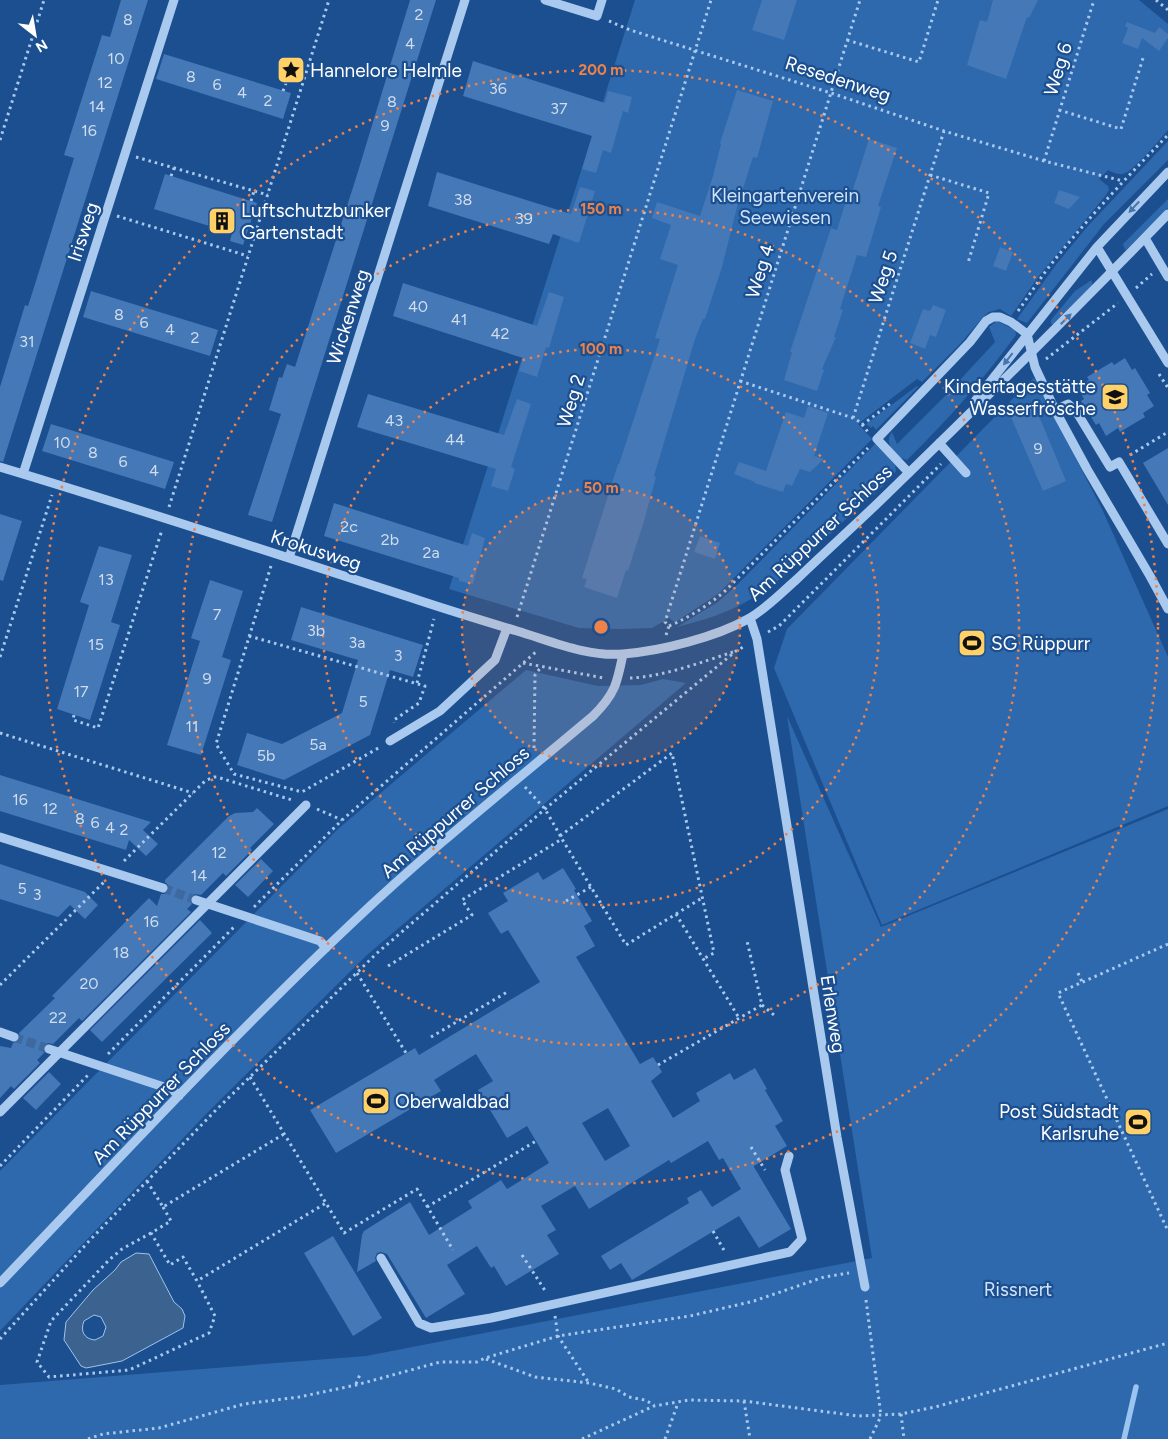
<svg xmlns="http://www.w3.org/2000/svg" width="1168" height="1439" viewBox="0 0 1168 1439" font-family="Figtree,sans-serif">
<rect width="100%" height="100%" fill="#1b4f8f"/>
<path fill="#2e69ad" d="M635 0H1139L1168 24V130C1160 139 1133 172 1123 174 1118 175 1112 172 1108 170L1099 179 1108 186 1109 190 1106 195 1039 276 1011 316 1000 309 989 312 983 317 961 343 922 382 917 379 858 424 872 439 718 594 677 621H673L669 618 652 628 620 629 579 628 449 589Z
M1168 141V160L1104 224 1027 323 1017 319 1055 266 1087 227Z
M1168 199V208L1127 249 1125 250 1123 244Z
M1090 281H1092V285L1057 322 1054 324H1051V320L1075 291Z
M997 321 1015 330 1016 335C983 380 947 421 907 460 895 458 883 443 892 432L897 444 945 396 995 342 989 327Z
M1034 378 1102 509 1168 657V806L882 925 774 668 787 629 1028 383Z
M917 386 918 387 876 430 873 426 871 428 866 424Z
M875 444H877L895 465 896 471C883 489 862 503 846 519 811 552 777 588 732 609 714 617 696 622 677 627L718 602 738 584Z
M526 670 598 686 641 685 663 679 686 683 367 955 207 1113 0 1331V1171L338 829Z
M787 716 881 927 1168 809V1439H0V1385L366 1356 872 1258Z"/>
<path fill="#3c6290" stroke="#9cc4f0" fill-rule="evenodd" d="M136 1253 149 1254 174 1302 182 1309 185 1316 183 1328 122 1361 86 1368 81 1366 64 1340 66 1322 93 1290 115 1270 121 1262ZM94 1315 101 1317 106 1327 103 1336 95 1340C84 1339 80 1331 84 1321Z"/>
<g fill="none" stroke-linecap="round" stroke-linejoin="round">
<path stroke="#9cc4f0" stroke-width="5.5" d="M1124 1439 1136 1387"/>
</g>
<path fill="#4478b7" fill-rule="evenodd" d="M121 0H148L3 462 0 461V387L25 305 28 306 36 281 74 158 64 155 102 35 110 37Z
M410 0H436L272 522 248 515 281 414 269 410 279 377 282 378 287 364 295 367 356 178Z
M762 0H797L784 40 752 30Z
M993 0H1038L1029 18 1027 17 1006 79 967 65 980 20 987 22Z
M1127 22 1155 33 1159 27 1168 34V38L1159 51 1142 38 1138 49 1122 43 1128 28 1125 26Z
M164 54 291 93 283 119 156 79Z
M473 61 605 103 608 91 632 97 628 113 623 111 611 153 603 150 596 173 582 169 592 136 463 96Z
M737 90 773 101 757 158 753 157 737 207 722 267 705 319H703L695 339 654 476 656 477 644 521 628 571 626 570 617 598 584 587 587 579 582 578 618 464H619L660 339 655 338 678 265 660 259 671 225 652 218 657 202 700 216 713 176 721 144 720 143Z
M869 139 897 148 878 206 881 207 866 257 857 255 840 309 843 310 834 337H836L822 369 824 370 817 391 784 380 792 352H790L831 228 837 230 846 201 849 202Z
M437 172 571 214 580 187 595 191 579 243 553 234 549 244 428 206Z
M165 174 257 203 243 245 230 241 232 233 154 209Z
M1059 190 1080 197 1069 209 1054 203Z
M1000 247 1013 252 1006 271 993 266Z
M403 283 537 326 549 292 564 297 549 348 546 347 537 377 519 371 523 358 393 316Z
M91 291 218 330 210 356 83 317Z
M933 305 946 310 936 337 930 335 925 349 910 343 923 309 930 311Z
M1125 358 1132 370 1135 368 1150 393 1147 395 1154 406 1143 413 1145 417 1120 432 1118 428 1106 436 1099 423 1096 425 1081 401 1084 399 1077 387 1089 380 1087 377 1112 362 1114 365Z
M368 394 504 435 517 399 531 404 511 467 515 469 508 491 491 486 496 469 357 427Z
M1034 404 1066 481 1043 491 1010 415Z
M808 406 828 413 814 456 824 459 810 472 800 469 792 486 786 484 783 492 754 483 755 482 734 474 739 462 766 471 786 412 804 418Z
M51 424 174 462 165 489 42 451Z
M1168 448V505L1143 463Z
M334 503 468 546 472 533 485 538 473 584 459 581V578L324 536Z
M0 514 22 521 3 581 0 580Z
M700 536 720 543 715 559 694 552Z
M99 546 132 555 111 622 120 625 90 720 57 709 89 605 80 602Z
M210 580 243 591 222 657 231 660 201 755 167 745 200 641 191 638Z
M301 607 423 645 413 677 390 670 370 735 284 780 237 765 247 733 282 744 342 713 358 660 291 640Z
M0 775 151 822 143 830 158 844 146 856 129 840 126 850 0 811Z
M257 808 274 824 250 848 252 850 226 876 223 873 201 895 195 894 192 896 190 901 192 904 187 909 191 912 82 1021 79 1018 53 1044 48 1043 45 1045 43 1050 44 1053 37 1060 40 1063 14 1089 11 1086 0 1098V1046L11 1048 13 1043 18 1041 20 1036 19 1033 55 998 52 996 149 898 157 906 161 894H165L169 890V886L165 882V880L229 816 235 813 253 812Z
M261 859 273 871 248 897 235 885Z
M0 864 85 892 98 905 85 919 70 905 58 917 0 899Z
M563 868 576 889 574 890 592 921 584 926 595 946 576 957 640 1064 653 1057 658 1065 662 1072 651 1081 673 1118 700 1101 696 1093 730 1073 734 1080 755 1068 767 1089 765 1090 783 1121 775 1126 787 1146 754 1166V1167L791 1229 759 1248 739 1216 632 1280 621 1263 610 1270 601 1256 689 1203 687 1198 701 1190 712 1207 741 1189 723 1158 719 1160 708 1141 671 1163 669 1160 589 1209 575 1186 541 1206 556 1230 547 1235 559 1254 506 1286 494 1266 491 1268 477 1246 447 1265 465 1294 426 1318 387 1254 381 1252 377 1253 375 1258 376 1261 357 1272 362 1235 364 1231 410 1202 429 1235 472 1208 468 1201 501 1180 507 1189 549 1163 527 1126 507 1138 478 1090 493 1081 476 1054 434 1080 441 1091 336 1153 310 1110 415 1048 419 1055 540 982 508 930 501 934 488 913 508 901 503 893 538 872 543 880ZM608 1108 630 1146 605 1161 582 1123Z
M200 920 212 933 102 1042 90 1030Z
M49 1072 61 1084 36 1110 23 1098Z
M333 1236 382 1318 353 1336 304 1253Z"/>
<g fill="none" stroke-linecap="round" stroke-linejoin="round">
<path stroke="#3d69a0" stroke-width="9" stroke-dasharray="9 4.5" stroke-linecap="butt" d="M163 888 196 900
M14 1037 49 1049"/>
<path stroke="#a9c9ee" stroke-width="3" stroke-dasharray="2.5 4" stroke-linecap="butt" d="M1156 0 1168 10
M609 21 630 30 831 93 944 131 1044 161 1123 181
M847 40 919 62 938 0
M283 91 292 67
M1059 110 1121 129 1143 58
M0 140 44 0
M136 157 268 195
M1044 161 1094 0
M930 175 989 193 968 263
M171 176 174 168
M251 201 254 191
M117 216 248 256
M1136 288 1152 274
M1018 311C1029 296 1038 281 1049 267 1086 220 1127 177 1168 135
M1046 359 1118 303
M1159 374 1168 388
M740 381 853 418 860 422 868 432
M853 418 944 131
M862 425 891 403
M1130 455 1168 432
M169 507 329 0
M271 566 216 744 234 774 302 792 380 747
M517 617 711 0
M669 626C690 617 707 606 724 592L868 448
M768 632 779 626 941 464
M666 635 669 626 665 622 860 0
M249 636 425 686 419 703 394 720V723
M0 657 52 495
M523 663 604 678
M630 678C662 677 702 662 733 652
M417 683 434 619
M74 715 73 720 98 728 162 530
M0 733 193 793
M534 748 535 675 541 667
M525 787 545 809 561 837
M317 809 342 820
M560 836 672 753 714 953 703 959
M124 861 205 781 214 777H217L292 800
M566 901 591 887
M254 907 342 820 537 651
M676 914 702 898
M1168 944 1058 993 1168 1231
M388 966 472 915 462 900 562 839 626 945 676 914 739 1018
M357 973 406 1053
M1078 973 1082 982
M0 985 104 882
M762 1005 774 1015
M431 1037 509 991
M108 1054 234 927
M658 1065 762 1005 747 941
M250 1077 344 1233 417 1189 453 1250
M751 1147 765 1170
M0 1166 88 1075
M147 1181 163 1207 284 1134
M163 1207 171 1221 151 1233 170 1265 183 1257 197 1281 326 1203
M427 1207 536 1141
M713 1231 725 1252
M151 1233 122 1249 109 1260 51 1321 37 1362 49 1377 129 1370 209 1333 215 1316 197 1281
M522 1255 546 1292
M866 1300 881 1416
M555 1316 558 1336 589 1383
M0 1339 90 1240 214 1112 376 954 545 809 736 651 745 646
M486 1359 535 1377 589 1383 616 1389 629 1397 645 1400 654 1405
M356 1384 361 1372
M744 1401 750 1439
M901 1414 904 1439
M88 1439 103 1434 159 1428 244 1404 299 1397 356 1385 440 1362H477L485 1358 558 1336 690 1316 754 1301 824 1277 849 1273
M582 1439 654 1406 689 1400 744 1401 858 1416 901 1414 935 1407 1168 1343
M665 1439 678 1403
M870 1439 881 1416"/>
<path stroke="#a9c9ee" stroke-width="9" d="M545 0 597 16 602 0
M1145 238 1168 277
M1097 247 1168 363
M975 401 1097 247 1168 172
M1055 410 1068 404 1076 411 1110 467 1119 462 1168 544
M939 443 966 473
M0 467C140 509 279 555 418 600 451 611 484 621 517 631 551 641 587 657 623 654 661 651 716 637 748 619 766 609 781 593 796 580 824 553 853 527 881 500 978 406 1074 311 1168 214
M909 473 877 439 970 342 986 321 993 317H1000L1011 322 1027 334 1035 367 1055 410 1087 469 1150 576 1168 609
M23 474 174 0
M289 558 465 0
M750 618 757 639 837 1137 865 1287
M390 741 440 711 495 660 507 628
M0 837 163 888
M196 900 320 941 326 948
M0 1032 14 1037
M49 1049 173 1090 179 1096
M0 1112 306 805
M381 1258 419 1323 431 1328 491 1318 790 1252 802 1239 785 1170 789 1156
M0 1283C116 1162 230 1038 352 923 429 850 512 784 593 716 615 694 617 684 623 654"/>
</g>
<defs><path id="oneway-solid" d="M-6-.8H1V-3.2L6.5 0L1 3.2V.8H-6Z" transform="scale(1.25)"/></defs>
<g fill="#4674ac">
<use href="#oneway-solid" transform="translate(1134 207) rotate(133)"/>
<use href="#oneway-solid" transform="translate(1066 319) rotate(-45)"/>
<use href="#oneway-solid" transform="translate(1008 359) rotate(128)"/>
</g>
<circle cx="601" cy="627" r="139" fill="#ee8249" fill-opacity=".12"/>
<g fill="none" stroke="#ee8249" stroke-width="2.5" stroke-dasharray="2.5 5">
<circle cx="601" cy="627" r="139"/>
<circle cx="601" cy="627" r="278"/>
<circle cx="601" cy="627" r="418"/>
<circle cx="601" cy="627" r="557"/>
</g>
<defs>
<symbol id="sight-square" viewBox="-11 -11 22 22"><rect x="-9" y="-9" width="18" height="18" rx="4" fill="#ffd166" stroke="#1b4f8f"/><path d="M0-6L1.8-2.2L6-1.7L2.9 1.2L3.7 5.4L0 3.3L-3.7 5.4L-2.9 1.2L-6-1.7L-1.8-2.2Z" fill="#111"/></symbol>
<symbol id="building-square" viewBox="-11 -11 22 22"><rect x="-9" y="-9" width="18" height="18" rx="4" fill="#ffd166" stroke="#1b4f8f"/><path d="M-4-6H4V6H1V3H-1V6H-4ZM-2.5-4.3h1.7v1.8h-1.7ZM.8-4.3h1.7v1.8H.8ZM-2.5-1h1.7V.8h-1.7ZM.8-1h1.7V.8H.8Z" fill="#111"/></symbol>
<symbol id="school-square" viewBox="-11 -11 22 22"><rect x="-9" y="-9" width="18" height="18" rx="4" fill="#ffd166" stroke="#1b4f8f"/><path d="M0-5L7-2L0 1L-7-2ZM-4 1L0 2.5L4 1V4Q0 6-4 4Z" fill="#111"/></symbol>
<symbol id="stadium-square" viewBox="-11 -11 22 22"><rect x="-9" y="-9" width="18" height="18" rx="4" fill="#ffd166" stroke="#1b4f8f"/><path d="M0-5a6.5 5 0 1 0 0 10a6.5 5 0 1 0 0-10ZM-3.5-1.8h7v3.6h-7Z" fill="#111"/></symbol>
</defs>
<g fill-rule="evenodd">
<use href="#sight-square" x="275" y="54" width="32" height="32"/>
<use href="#building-square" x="206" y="205" width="32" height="32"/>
<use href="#school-square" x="1099" y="381" width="32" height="32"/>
<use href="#stadium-square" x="956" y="627" width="32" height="32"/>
<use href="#stadium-square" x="360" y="1085" width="32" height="32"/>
<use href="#stadium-square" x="1122" y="1106" width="32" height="32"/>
</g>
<g text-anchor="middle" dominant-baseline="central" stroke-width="4.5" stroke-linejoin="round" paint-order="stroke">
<g font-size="16" fill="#d0dded">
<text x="419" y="14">2</text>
<text x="128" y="19">8</text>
<text x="410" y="43">4</text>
<text x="116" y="58">10</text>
<text x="191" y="76">8</text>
<text x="105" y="82">12</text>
<text x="217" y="84">6</text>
<text x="498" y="88">36</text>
<text x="242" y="92">4</text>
<text x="268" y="100">2</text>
<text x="392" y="101">8</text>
<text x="97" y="106">14</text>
<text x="559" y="108">37</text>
<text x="385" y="125">9</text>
<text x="89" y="130">16</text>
<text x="463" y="199">38</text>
<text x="524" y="218">39</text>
<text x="418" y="306">40</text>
<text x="119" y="314">8</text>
<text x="459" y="319">41</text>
<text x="144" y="322">6</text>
<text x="170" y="329">4</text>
<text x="500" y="333">42</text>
<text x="195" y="337">2</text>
<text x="27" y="341">31</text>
<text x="394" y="420">43</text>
<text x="455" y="439">44</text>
<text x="62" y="442">10</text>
<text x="1038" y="448">9</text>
<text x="93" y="452">8</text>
<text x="123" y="461">6</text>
<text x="154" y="470">4</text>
<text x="349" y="526">2c</text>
<text x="390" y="539">2b</text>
<text x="431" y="552">2a</text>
<text x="106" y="579">13</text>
<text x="217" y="614">7</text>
<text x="316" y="630">3b</text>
<text x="357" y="642">3a</text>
<text x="96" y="644">15</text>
<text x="398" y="655">3</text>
<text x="207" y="678">9</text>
<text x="81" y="691">17</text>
<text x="363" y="701">5</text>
<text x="192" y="726">11</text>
<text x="318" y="744">5a</text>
<text x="266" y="755">5b</text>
<text x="20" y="799">16</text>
<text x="50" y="808">12</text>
<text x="80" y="818">8</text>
<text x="95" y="822">6</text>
<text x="110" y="827">4</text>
<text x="124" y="829">2</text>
<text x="219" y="852">12</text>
<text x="199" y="875">14</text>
<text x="22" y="888">5</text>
<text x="37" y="894">3</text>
<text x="151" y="921">16</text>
<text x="121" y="952">18</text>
<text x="89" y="983">20</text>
<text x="58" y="1017">22</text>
</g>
<g font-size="19" fill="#fff" stroke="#1b4f8f">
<text transform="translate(1058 69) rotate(-73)">Weg 6</text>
<text transform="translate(838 79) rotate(18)">Resedenweg</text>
<text transform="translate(83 232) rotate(-72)">Irisweg</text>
<text transform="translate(760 271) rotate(-73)">Weg 4</text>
<text transform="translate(883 277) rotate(-72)">Weg 5</text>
<text transform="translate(348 317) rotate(-72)">Wickenweg</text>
<text transform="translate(571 401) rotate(-73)">Weg 2</text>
<text transform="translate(820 533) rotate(-43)">Am Rüppurrer Schloss</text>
<text transform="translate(316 550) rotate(18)">Krokusweg</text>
<text transform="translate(455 812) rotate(-41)">Am Rüppurrer Schloss</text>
<text transform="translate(833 1014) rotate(81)">Erlenweg</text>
<text transform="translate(161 1093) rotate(-46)">Am Rüppurrer Schloss</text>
</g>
<g font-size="19" fill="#fff" stroke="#1b4f8f" text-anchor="start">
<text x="310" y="70">Hannelore Helmle</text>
<text x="241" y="210">Luftschutzbunker<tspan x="241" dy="22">Gartenstadt</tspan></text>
<text x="1096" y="386" text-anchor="end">Kindertagesstätte<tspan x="1096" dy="22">Wasserfrösche</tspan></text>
<text x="991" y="643">SG Rüppurr</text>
<text x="395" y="1101">Oberwaldbad</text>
<text x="1119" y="1111" text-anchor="end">Post Südstadt<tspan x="1119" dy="22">Karlsruhe</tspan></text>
</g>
<g font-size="19" fill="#cfe3fa" stroke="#1b4f8f">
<text x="785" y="195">Kleingartenverein<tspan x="785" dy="22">Seewiesen</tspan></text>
<text x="1018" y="1289">Rissnert</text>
</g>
</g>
<circle cx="601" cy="627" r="8" fill="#ee8249" stroke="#1b4f8f" stroke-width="2.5"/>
<g font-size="15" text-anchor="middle" font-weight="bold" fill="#ee8249" stroke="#1b4f8f" stroke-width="4.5" stroke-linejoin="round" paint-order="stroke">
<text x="601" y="75">200 m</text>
<text x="601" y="214">150 m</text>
<text x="601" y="354">100 m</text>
<text x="601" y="493">50 m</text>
</g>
<g transform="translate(35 35) rotate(149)" stroke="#1b4f8f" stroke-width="4" paint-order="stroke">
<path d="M0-4L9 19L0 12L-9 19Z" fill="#ffffff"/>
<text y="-8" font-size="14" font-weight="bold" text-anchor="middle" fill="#ffffff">N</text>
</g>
</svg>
